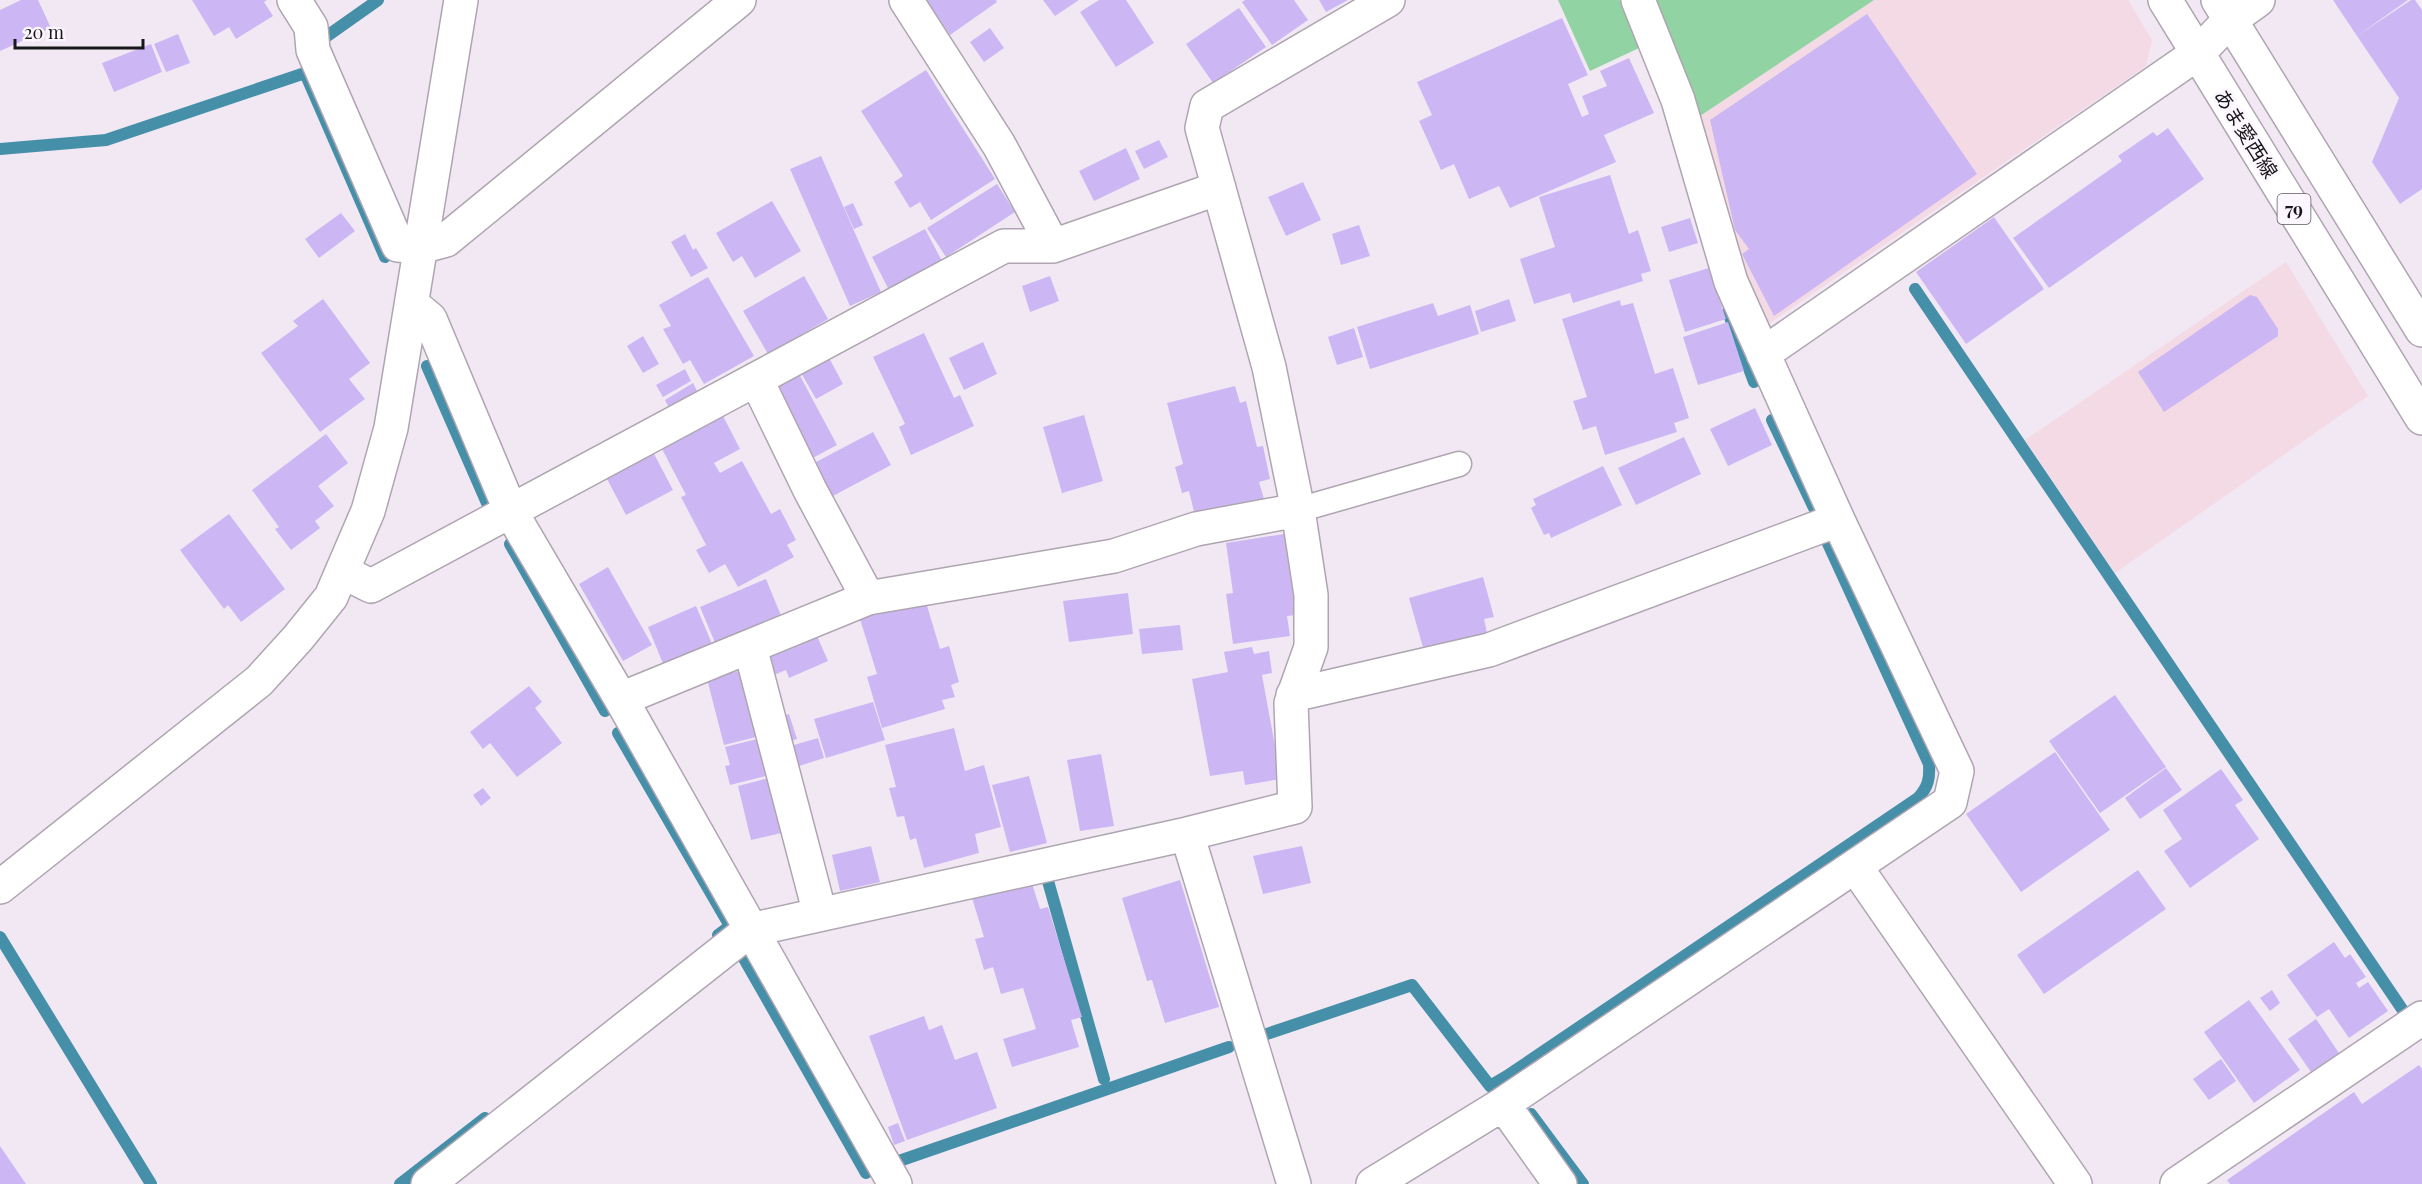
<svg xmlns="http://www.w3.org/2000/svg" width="2422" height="1184" viewBox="0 0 2422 1184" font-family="'Playfair Display','Noto Sans JP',serif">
<rect width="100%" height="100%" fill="#f1e8f4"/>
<path fill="#f3dae4" d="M1874 0H2128L2152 40 2146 66 1770 323 1763 321 1734 257 1697 118Z
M2286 262 2368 396 2115 573 2025 440Z"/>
<path fill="#91d3a2" d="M1558 0H1620L1639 48 1590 71Z
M1648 0H1874L1697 118Z"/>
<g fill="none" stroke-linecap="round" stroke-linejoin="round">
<path stroke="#458fa8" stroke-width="12" d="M320 41 378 0
M0 149 106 140 305 73 385 257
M1915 289 2402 1009
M1728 312 1754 382
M427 366 487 503
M1772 420 1816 512
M510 544 605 711
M618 733 730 926 718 935
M1046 874 1104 1079
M0 937 151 1184
M742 955 866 1173
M1258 1037 1412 985 1490 1086 1507 1076 1918 798C1928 787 1930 779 1929 764L1825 537
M1531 1114 1583 1184
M899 1161 1229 1047
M400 1184 485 1118"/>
</g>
<path fill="#ccb7f4" d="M21 0H38L51 28 0 51V10Z
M192 0H267L264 2 273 16 236 39 229 27 214 36Z
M926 0H996L997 2 950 35Z
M1043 0H1079L1055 16Z
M1099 0H1126L1154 43 1116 67 1080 12Z
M1245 0H1294L1308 20 1272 45 1242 2Z
M1319 0H1348L1326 12Z
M2333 0H2408L2357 36Z
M2411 0H2415L2422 10V189L2400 204 2372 162 2399 98 2357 36Z
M1239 8 1266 47 1213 83 1186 44Z
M1867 14 1977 174 1774 316 1742 254 1749 249 1735 230 1710 120Z
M1562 18 1588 75 1568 84 1582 117 1589 114 1582 96 1607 86 1600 71 1629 58 1654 113 1604 135 1616 162 1510 208 1499 186 1469 199 1454 164 1441 170 1419 121 1432 115 1417 82Z
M990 28 1004 48 984 62 970 42Z
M178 34 190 63 166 72 154 44Z
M151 44 162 72 114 92 102 63Z
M926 70 995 179 931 220 920 202 910 208 894 182 903 176 861 111Z
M2168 128 2204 179 2049 288 2013 238 2122 161 2118 156 2153 132 2157 136Z
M1159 140 1168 157 1144 169 1135 151Z
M1126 148 1140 179 1094 201 1079 171Z
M821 156 881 292 850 306 790 169Z
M1610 175 1629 234 1638 230 1651 271 1641 274 1643 281 1573 303 1570 293 1534 304 1520 259 1555 247 1539 197Z
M1303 182 1321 220 1286 236 1268 197Z
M997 184 1015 212 946 257 927 228Z
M772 201 801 251 755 278 742 256 733 262 716 233Z
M853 203 863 225 854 229 844 207Z
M341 213 355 231 319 258 305 239Z
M1994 217 2044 289 1966 344 1916 272Z
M1690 218 1698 243 1669 252 1661 227Z
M1359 225 1370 256 1341 265 1332 234Z
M925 229 942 261 889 290 872 257Z
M685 234 693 250 696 248 708 268 691 277 671 242Z
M1709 268 1726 319 1685 332 1669 280Z
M804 276 828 319 768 354 743 311Z
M1050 276 1059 301 1030 312 1022 286Z
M708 277 754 356 704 384 690 360 683 364 663 329 671 326 659 305Z
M2250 295 2257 297 2278 329V336L2164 412 2138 372Z
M323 299 370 363 349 379 365 399 320 432 261 353 298 326 293 321Z
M1509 299 1516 321 1481 332 1475 311Z
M1620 300 1621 306 1633 303 1655 374 1673 368 1689 418 1674 423 1677 432 1605 455 1596 426 1583 430 1573 401 1587 397 1562 319Z
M1433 303 1438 316 1470 305 1479 334 1370 369 1357 327Z
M1728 322 1744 371 1698 385 1683 337Z
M1354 328 1363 357 1337 365 1328 337Z
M924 333 954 398 960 395 974 426 911 455 899 427 905 424 873 357Z
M643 336 659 364 643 373 627 346Z
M983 342 997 374 964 390 949 358Z
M828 356 843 384 816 399 800 371Z
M685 369 691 381 663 397 656 385Z
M798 372 837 445 809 460 770 387Z
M693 383 697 391 669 408 665 400Z
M1235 386 1240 403 1246 401 1257 447 1263 446 1270 479 1259 482 1264 499 1195 516 1189 491 1182 493 1175 467 1183 464 1167 403Z
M1755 408 1772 445 1728 466 1710 429Z
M722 414 740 449 714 463 720 473 742 461 771 514 780 509 796 540 787 545 794 557 738 587 725 564 709 573 696 550 706 545 681 497 686 495 661 447Z
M1084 415 1103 481 1062 493 1043 427Z
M873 432 891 465 831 497 814 463Z
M326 434 348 463 318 486 334 506 315 521 320 528 291 550 275 529 279 527 252 490Z
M1684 437 1701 474 1636 505 1618 468Z
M653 452 673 490 626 515 606 477Z
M1603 466 1622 505 1551 538 1549 533 1544 535 1531 508 1536 505 1533 499Z
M229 514 285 589 241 622 228 605 224 609 180 550Z
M1284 534 1296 615 1287 616 1290 636 1233 644 1226 594 1233 593 1226 543Z
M608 567 652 645 623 661 579 584Z
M1483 577 1494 617 1484 619 1487 633 1424 651 1409 598Z
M766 579 782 618 716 645 700 607Z
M1128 593 1133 634 1069 642 1063 601Z
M925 599 940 649 949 646 959 682 951 685 955 697 942 700 945 709 882 728 867 677 877 674 860 619Z
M696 606 713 646 664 666 648 627Z
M1180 625 1183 650 1142 654 1139 629Z
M817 636 828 661 789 678 786 670 774 675 766 657Z
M1252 647 1254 654 1269 651 1272 673 1262 675 1281 779 1245 785 1243 771 1210 776 1192 679 1228 672 1224 652Z
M743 670 760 736 724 745 707 679Z
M529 686 542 702 535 708 562 743 517 777 490 743 483 749 470 732Z
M2115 695 2166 767 2100 813 2049 741Z
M873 702 885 740 826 758 814 719Z
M789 714 797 739 784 743 777 718Z
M954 728 965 771 984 765 1001 827 975 834 979 853 924 868 916 838 910 840 904 816 897 817 889 788 896 787 885 745Z
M761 738 770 775 730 785 725 766 730 765 725 747Z
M818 738 824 758 793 768 787 747Z
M2055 752 2110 830 2021 892 1966 814Z
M1101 754 1114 826 1080 831 1067 760Z
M2166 768 2182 790 2140 819 2125 798Z
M2221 769 2243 800 2235 805 2259 839 2190 888 2164 851 2182 839 2163 810Z
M776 776 790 831 751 840 738 786Z
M1029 776 1047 843 1010 852 992 785Z
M483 788 491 798 481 806 473 795Z
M871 846 880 882 840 891 832 855Z
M1302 846 1311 883 1263 894 1253 856Z
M2138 870 2166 909 2044 994 2017 955Z
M1031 880 1040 909 1048 907 1082 1017 1071 1020 1079 1047 1012 1067 1003 1039 1036 1029 1023 988 1001 994 993 967 984 970 975 939 984 937 972 898Z
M1180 880 1219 1007 1165 1023 1152 980 1147 981 1122 898Z
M2334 942 2345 958 2350 954 2366 977 2356 983 2359 988 2368 982 2388 1011 2349 1038 2329 1009 2317 1017 2287 975Z
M2272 990 2280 1003 2270 1011 2260 998Z
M2249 1000 2300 1070 2254 1103 2204 1032Z
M924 1016 929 1030 942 1025 955 1060 977 1052 997 1108 907 1140 869 1036Z
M2316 1019 2339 1053 2311 1072 2288 1039Z
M2221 1059 2236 1081 2209 1100 2193 1079Z
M2419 1065 2422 1069V1184H2230L2227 1180 2354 1092 2362 1104Z
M898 1123 905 1141 894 1145 888 1127Z
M0 1146 26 1184H0Z"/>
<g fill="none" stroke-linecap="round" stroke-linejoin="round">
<defs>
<path id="service" d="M1298 510 1459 464"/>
<path id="minor" d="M294 0 311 27 313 50 398 245 420 247 446 240 739 0
M906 0 999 145 1053 246
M412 304 430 319 511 512 621 699 895 1184
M1763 354 2198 53 2230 20 2258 0
M756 379 810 490 868 598
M343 572 371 586 1004 246H1053L1219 188
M750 647 820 914
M1293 695 1489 650 1838 520
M621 699 868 598 1114 556 1196 529 1298 510
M1187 834 1294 1184
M1855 866 2075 1184
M0 887 259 681 298 638 331 597 368 511 391 428 461 0
M1503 1104 1560 1184
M428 1184 750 930 1187 834 1295 807 1291 703 1311 647V595L1298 510 1269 367 1202 128 1207 106 1388 0
M1373 1184 1503 1104 1950 802 1957 771 1838 520 1731 282 1678 100 1638 0
M2177 1184 2422 1018"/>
<path id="primary" d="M2165 0 2422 418
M2218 0 2422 330"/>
</defs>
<use href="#service" stroke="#aea5b0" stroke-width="27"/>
<use href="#minor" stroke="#aea5b0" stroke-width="36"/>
<use href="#primary" stroke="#aea5b0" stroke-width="36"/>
<use href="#service" stroke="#fff" stroke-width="24"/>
<use href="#minor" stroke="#fff" stroke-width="33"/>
<use href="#primary" stroke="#fff" stroke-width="33"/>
</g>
<g text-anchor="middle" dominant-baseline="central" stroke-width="6" stroke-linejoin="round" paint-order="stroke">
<rect fill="#fcf7fe" stroke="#5e5a5f" stroke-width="1.5" x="2277.5" y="194" width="33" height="30" rx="4.5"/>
<g font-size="18" font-weight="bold" fill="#1a171b">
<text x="2294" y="209">79</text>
</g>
<g font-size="20" fill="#1a171b" stroke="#fcf7fe">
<text transform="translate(2247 133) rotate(58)">あま愛西線</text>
</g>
</g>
<path d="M15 39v9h128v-9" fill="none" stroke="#1a171b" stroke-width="3"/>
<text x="24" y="39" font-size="18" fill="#1a171b" stroke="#fcf7fe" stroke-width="4.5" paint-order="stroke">20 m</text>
</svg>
